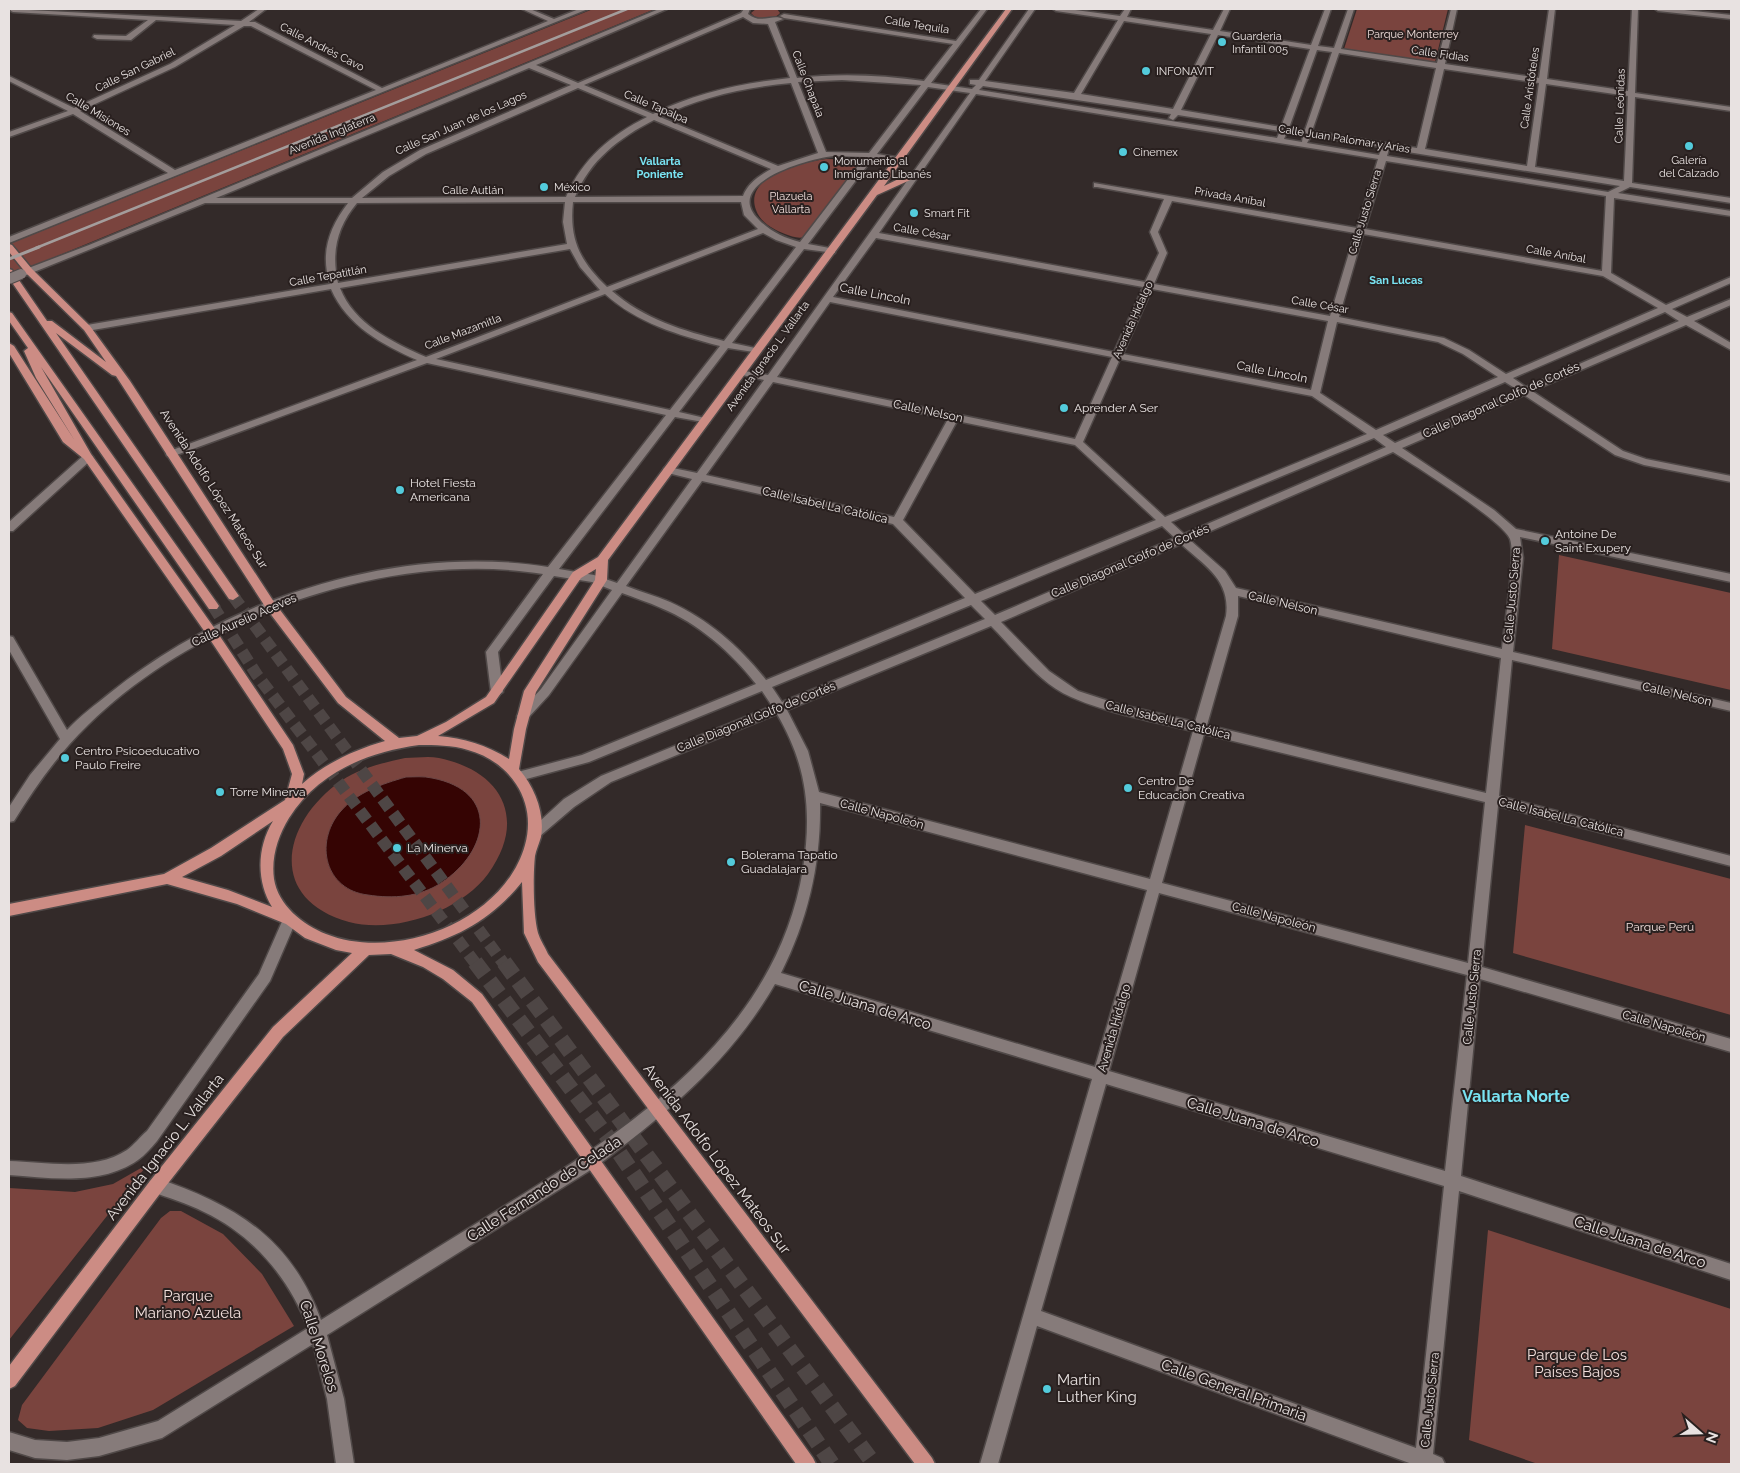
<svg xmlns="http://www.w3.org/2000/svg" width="1740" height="1473" viewBox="0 0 1740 1473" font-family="Raleway,sans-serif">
<rect width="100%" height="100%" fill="#332a29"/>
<path fill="#7a443e" d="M593 9H655L9 276V244Z
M756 9H777L780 13C773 21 758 22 751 13Z
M1357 9H1448L1435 62 1344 49Z
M826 159 862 160 804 237C798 239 791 236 785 234 774 230 760 222 756 210 743 175 803 162 826 159Z
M1559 555 1731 593V690L1552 649Z
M405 758C416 758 428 756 439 758 502 771 528 819 488 874 460 912 394 934 349 922 266 899 282 822 341 781 360 768 383 763 405 758Z
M1525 825 1731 879V1015L1513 953Z
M148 1164 9 1340V1188L75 1192 113 1184Z
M170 1211H181L223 1234 262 1274 294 1326 153 1410 98 1428 49 1431 27 1428 18 1420 22 1405 161 1218Z
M1488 1230 1731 1309V1464H1538L1469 1440Z"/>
<path fill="#350403" stroke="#6b4746" d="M406 777C414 777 424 776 432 778 500 791 490 851 441 883 420 897 393 899 368 895 325 890 314 843 340 812 357 792 382 784 406 777Z"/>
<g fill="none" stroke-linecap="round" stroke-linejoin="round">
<path stroke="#4e4645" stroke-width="12" stroke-dasharray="12 6" stroke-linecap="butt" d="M233 596 504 964
M213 606 257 675 476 964"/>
<path stroke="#4e4645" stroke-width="16" stroke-dasharray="16 8" stroke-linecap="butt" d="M475 962 616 1148 832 1464
M504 962 874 1464"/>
<defs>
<path id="minor" d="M10 9 241 21 259 9H266L249 22H255L382 88 548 21 522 9H530L554 19 579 9H588L9 243V237L168 173 73 114 9 137V132L68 111 9 81V76L74 108 170 64 235 25 156 20 131 40 97 39 93 37 94 35 126 36 148 20 13 12 11 11ZM244 26H251L376 90 175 170 80 111 175 67Z
M659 9H667L536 65 578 83 741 13 744 9H750L748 14C761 25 773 13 783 19L775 22 797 78C839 73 883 75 924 81L953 44 784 18 780 16 784 14 956 41 981 9H987L931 83 972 89 976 85 970 84V80H979L1029 9H1035L985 81 1074 93 1118 20 1056 11 1053 9H1068L1120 16 1125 9H1131L1127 17 1213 30 1224 9H1230L1220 31 1311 45 1325 9H1331L1318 46 1334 48 1348 9H1354L1341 49 1437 63 1451 9H1457L1445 64 1539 78 1549 9H1555L1547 79 1628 91 1632 9H1638L1635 93 1731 107V111L1635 97 1632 183 1731 198V203L1630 187 1618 193 1731 211V216L1614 198 1611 273 1666 305 1731 277V283L1672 309 1687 317 1731 299V305L1694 321 1731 343V350L1686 325 1532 391 1623 451 1646 459 1731 476V482L1644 465 1615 455 1524 395 1402 448 1494 510 1516 529 1731 574V582L1520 537 1523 558 1513 652 1731 703V711L1512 660 1499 796 1731 856V866L1498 806 1482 967 1731 1039V1052L1480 979 1461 1176 1731 1264V1280L1459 1191 1433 1454 1442 1458 1445 1464H1412L1037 1326 998 1464H980L1092 1079 775 984C730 1062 667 1113 597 1166L327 1335 344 1399 354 1464H336L327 1399 313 1344 162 1438 99 1456 67 1460 35 1458 9 1450V1432L35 1440 67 1442 99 1438 158 1421 308 1328C289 1278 253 1235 204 1212 187 1203 168 1198 150 1191L148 1186 150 1181 156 1178C236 1205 291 1238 321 1320 380 1283 439 1247 498 1210 629 1129 776 1035 803 869 812 811 807 765 777 714L611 782 574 807 540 836 535 837 530 836 528 832 564 799 601 776 772 706 762 691 589 762 519 781 514 779 513 776 514 773 582 755 756 684C732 653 698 623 661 608 648 602 635 598 622 593L549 695 527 719H519L517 716 519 713 541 689 612 590 592 582 554 576 498 652 503 692 497 696 491 692 486 652 543 574C389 549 198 617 88 725 59 753 35 787 14 821L9 822V807L30 775 60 739 9 650V636L13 637 67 730C80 716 95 705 110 693 227 598 398 543 548 567L666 415 427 363 171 457 167 456 166 454 167 452 417 360C383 345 347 326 331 289L87 331 82 328 87 325 330 284C320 253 329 228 348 203H205L24 276H18V272L89 245ZM743 17 753 23 768 24 790 78C743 83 695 93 653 114L584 85ZM1124 21 1211 34 1173 109 1081 94ZM1218 35 1310 49 1281 127 1181 110ZM1317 50 1332 52 1305 130 1289 128ZM1339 53 1436 68 1417 148 1312 131ZM529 68 571 85 420 150 383 172 352 198H216ZM1444 69 1539 83 1527 166 1425 149ZM842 80 921 85 869 153 826 152 798 82ZM791 83 818 153 778 166 660 117C700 97 746 87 791 83ZM1546 84 1628 96 1624 181 1535 167ZM983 86 1171 114 1169 118 1173 120 1178 115 1280 131 1277 138 979 90ZM928 87 970 93 768 375 738 370V374L764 380 697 473 668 467 664 468 663 470 664 472 692 479 617 583 594 575 559 569 675 417 709 423V419L679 412 728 348 760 353V349L732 343 804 249 835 253V249L808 244 873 158 902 162V158L877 154ZM578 88 647 117C611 135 582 159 566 197L362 198 389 176 426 154ZM976 94 1378 159 1357 228 1094 183V187H1097L1164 199 1150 232 1159 253 1145 282 879 233ZM654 120 771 169C759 176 748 183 743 196L575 197C590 160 619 138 654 120ZM1287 132 1303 135 1302 142 1284 139ZM1311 136 1382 147 1379 155 1307 143ZM1389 149 1620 186 1608 192 1387 156ZM833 156 865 157 800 242C784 238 771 232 759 220 721 183 808 159 833 156ZM1386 161 1606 196 1602 271 1365 229ZM1172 201 1355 233 1330 316 1154 284 1167 253 1158 232ZM565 202 563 222 567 244 338 283C331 252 337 227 357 203ZM573 202H741L744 215 758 229 607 287C580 261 569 240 573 202ZM763 233 776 240 796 247 724 341C683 331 644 319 612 291ZM1363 234 1603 276 1658 308 1506 374 1469 350 1444 338 1339 317ZM876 238 1143 287 1114 352 833 297ZM570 249 580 267 600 290 426 357C392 342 354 324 340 288ZM1152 289 1328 321 1311 390 1123 354ZM605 294C637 323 678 335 720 346L670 410 436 359ZM830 302 1112 357 1075 439 777 377ZM1665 312 1679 321 1526 387 1513 378ZM1337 322 1438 342 1463 354 1498 377 1376 430 1320 393ZM1120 359 1312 396 1367 434 1165 517 1083 442ZM773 382 948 419 894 517 706 475ZM1505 382 1518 390 1395 443 1383 435ZM957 421 1075 445 1156 520 975 594 903 520ZM1374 438 1386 447 1184 534 1171 522ZM1393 452C1414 465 1503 521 1510 539 1516 556 1504 627 1502 649L1236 588 1225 571 1190 540ZM702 481 893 524 965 598 766 680C741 648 708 619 670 602 656 596 641 592 626 586ZM1162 526 1175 538 995 615 981 601ZM1181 544C1205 566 1231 580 1226 616L1195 722 1118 704 1078 691 1049 671 1001 622ZM1238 596 1501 658 1486 793 1207 725 1238 616ZM971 605 985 619 782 702 772 687ZM991 626C1015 650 1039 683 1071 697 1109 714 1153 721 1193 731L1150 879 819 792 808 751 787 710ZM1204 734 1485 802 1468 963 1162 883ZM820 803 1147 890 1095 1067 781 973C808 919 821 864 820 803ZM1159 893 1467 975 1445 1171 1109 1071ZM1106 1084 1444 1186 1416 1448 1041 1311Z
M1655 9H1675L1731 15V19L1658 11Z
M88 454 93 457 92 459 13 531H9V522L84 455Z
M289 915 294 917 296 921 270 981 157 1141C151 1148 145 1155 138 1160 101 1186 51 1178 9 1175V1161C46 1162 94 1172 127 1150 134 1145 140 1137 147 1131L259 974 284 917Z"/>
<path id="major" d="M1006 9H1012L884 186 913 172H919V176L877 195 608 560 607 580 536 692 526 729 519 769C535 788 545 813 541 837 539 844 536 850 535 856 533 874 533 915 538 933 540 940 545 947 548 954L932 1458 935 1464H915L538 962 524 933 522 882C491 920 460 936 414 950L453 970 482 994 813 1458 816 1464H796L472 1002 443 979 423 967 391 954 369 955 283 1037 162 1191 15 1386 9 1389V1366L150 1181 273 1027 352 953 336 950 305 938 286 924 237 904 167 884 9 916V904L164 874 211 848 285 800 292 774 283 749 207 635 84 459 63 442 9 353V343L14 346 75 441 36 378 24 351 28 348 9 321V312L12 313 217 603 219 606 217 609H209L41 367 91 454 215 629 293 745 304 774 302 784C326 763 354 750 385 741L338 703 266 608 116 376 112 375 56 333 239 596 233 600 229 599 9 278V269L12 270 47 321H52L106 362 84 330 26 273 9 252V244L12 245 32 269 90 326 130 381 274 602 346 697 399 738 417 736 446 722 486 697 573 572 598 557ZM596 569 595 580 524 691 514 729 509 759C486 745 464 738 438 736L494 703 581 578ZM419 745C435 745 452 745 468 750 487 755 505 767 516 784 528 802 531 824 525 845 504 921 396 962 326 934 303 925 278 905 274 879 271 857 278 836 289 818 318 772 368 752 419 745ZM273 821C257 847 256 881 272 907L228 890 182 877 221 856Z"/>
</defs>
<use href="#minor" stroke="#504948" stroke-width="3"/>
<use href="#major" stroke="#504948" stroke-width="3"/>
<use href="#minor" fill="#867b7a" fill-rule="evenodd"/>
<use href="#major" fill="#cc8c84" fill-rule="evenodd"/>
<path stroke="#a49d9c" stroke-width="2.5" d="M36 248 627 9"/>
<path stroke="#a49d9c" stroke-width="3" d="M9 259 39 247"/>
<defs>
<path id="minor-bridge" d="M9 279 21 274"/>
</defs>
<use href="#minor-bridge" stroke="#504948" stroke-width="12" stroke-linecap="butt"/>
<use href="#minor-bridge" stroke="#867b7a" stroke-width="10"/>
</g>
<g fill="#53cbdb" stroke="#29201f" stroke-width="2">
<circle cx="1222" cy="42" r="5"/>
<circle cx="1146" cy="71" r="5"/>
<circle cx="1689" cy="146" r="5"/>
<circle cx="1123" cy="152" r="5"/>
<circle cx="824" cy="167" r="5"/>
<circle cx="544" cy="187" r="5"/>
<circle cx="914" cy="213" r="5"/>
<circle cx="1064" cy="408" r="5"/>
<circle cx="400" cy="490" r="5"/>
<circle cx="1545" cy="541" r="5"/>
<circle cx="65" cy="758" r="5"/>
<circle cx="1128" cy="788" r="5"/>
<circle cx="220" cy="792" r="5"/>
<circle cx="397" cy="848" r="5"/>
<circle cx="731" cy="862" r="5"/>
<circle cx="1047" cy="1389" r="5"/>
</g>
<g text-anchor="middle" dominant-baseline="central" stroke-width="4" stroke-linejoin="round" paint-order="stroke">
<g font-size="11" fill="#e8e2e1" stroke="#29201f">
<text transform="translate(917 25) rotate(9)">Calle Tequila</text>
<text transform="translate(322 47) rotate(27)">Calle Andrés Cavo</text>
<text transform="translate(1440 54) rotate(8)">Calle Fidias</text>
<text transform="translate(135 70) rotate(-26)">Calle San Gabriel</text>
<text transform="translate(808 84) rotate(69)">Calle Chapala</text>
<text transform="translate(1530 88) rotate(-82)">Calle Aristóteles</text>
<text transform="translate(1620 106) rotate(-88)">Calle Leónidas</text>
<text transform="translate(656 107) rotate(23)">Calle Tapalpa</text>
<text transform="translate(98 114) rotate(31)">Calle Misiones</text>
<text transform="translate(461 123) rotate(-24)">Calle San Juan de los Lagos</text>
<text transform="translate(332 134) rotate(-22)">Avenida Inglaterra</text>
<text transform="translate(1344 139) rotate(9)">Calle Juan Palomar y Arias</text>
<text x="473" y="190">Calle Autlán</text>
<text transform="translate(1230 197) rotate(10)">Privada Aníbal</text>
<text transform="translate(1365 212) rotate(-73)">Calle Justo Sierra</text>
<text transform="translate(922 232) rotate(10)">Calle César</text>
<text transform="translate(1556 254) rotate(10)">Calle Aníbal</text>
<text transform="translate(328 276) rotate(-10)">Calle Tepatitlán</text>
<text transform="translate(1320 305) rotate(10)">Calle César</text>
<text transform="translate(1133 320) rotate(-66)">Avenida Hidalgo</text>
<text transform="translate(463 332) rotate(-21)">Calle Mazamitla</text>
<text transform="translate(768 356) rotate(-54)">Avenida Ignacio L. Vallarta</text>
</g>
<g font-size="11" fill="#f2dfdc" stroke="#29201f">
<text x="1413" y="34">Parque Monterrey</text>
<text x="791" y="196">Plazuela<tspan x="791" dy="13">Vallarta</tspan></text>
</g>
<g font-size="11" fill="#e8e2e1" stroke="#29201f" text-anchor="start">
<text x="1232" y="36">Guarderia<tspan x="1232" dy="13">Infantil 005</tspan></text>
<text x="1156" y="71">INFONAVIT</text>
<text x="1133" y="152">Cinemex</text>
<text x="1689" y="160" text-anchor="middle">Galería<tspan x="1689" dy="13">del Calzado</tspan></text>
<text x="834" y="161">Monumento al<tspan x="834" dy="13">Inmigrante Libanés</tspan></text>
<text x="554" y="187">México</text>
<text x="924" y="213">Smart Fit</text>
</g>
<g font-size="11" font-weight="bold" fill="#79e3f2" stroke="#29201f">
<text x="660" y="161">Vallarta<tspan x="660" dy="13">Poniente</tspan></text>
<text x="1396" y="280">San Lucas</text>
</g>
<g font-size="12" fill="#e8e2e1" stroke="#29201f">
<text transform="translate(875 294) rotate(11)">Calle Lincoln</text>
<text transform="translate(1272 372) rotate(11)">Calle Lincoln</text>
<text transform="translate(1501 400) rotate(-24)">Calle Diagonal Golfo de Cortés</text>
<text transform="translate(928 411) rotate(12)">Calle Nelson</text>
<text transform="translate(214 489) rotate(57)">Avenida Adolfo López Mateos Sur</text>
<text transform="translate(825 505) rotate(13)">Calle Isabel La Católica</text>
<text transform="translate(1130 561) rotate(-23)">Calle Diagonal Golfo de Cortés</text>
<text transform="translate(1512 595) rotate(-85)">Calle Justo Sierra</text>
<text transform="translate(1283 603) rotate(13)">Calle Nelson</text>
<text transform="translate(244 620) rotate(-24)">Calle Aurelio Aceves</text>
<text transform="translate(1677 694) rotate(13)">Calle Nelson</text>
<text transform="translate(756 717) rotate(-22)">Calle Diagonal Golfo de Cortés</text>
<text transform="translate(1168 720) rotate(14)">Calle Isabel La Católica</text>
<text transform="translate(882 814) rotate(15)">Calle Napoleón</text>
<text transform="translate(1561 817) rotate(14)">Calle Isabel La Católica</text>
<text transform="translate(1274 917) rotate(15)">Calle Napoleón</text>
<text transform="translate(1472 997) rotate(-84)">Calle Justo Sierra</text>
<text transform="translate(1664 1026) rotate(16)">Calle Napoleón</text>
<text transform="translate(1114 1028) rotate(-74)">Avenida Hidalgo</text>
<text transform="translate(1430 1400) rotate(-84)">Calle Justo Sierra</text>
</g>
<g font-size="12" fill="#e8e2e1" stroke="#29201f" text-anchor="start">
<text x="1074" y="408">Aprender A Ser</text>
<text x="410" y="483">Hotel Fiesta<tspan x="410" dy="14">Americana</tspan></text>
<text x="1555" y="534">Antoine De<tspan x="1555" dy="14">Saint Exupery</tspan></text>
<text x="75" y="751">Centro Psicoeducativo<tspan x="75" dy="14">Paulo Freire</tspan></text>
<text x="1138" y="781">Centro De<tspan x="1138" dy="14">Educacion Creativa</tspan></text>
<text x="230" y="792">Torre Minerva</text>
<text x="407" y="848">La Minerva</text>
<text x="741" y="855">Bolerama Tapatio<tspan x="741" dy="14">Guadalajara</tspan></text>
</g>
<g font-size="12" fill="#f2dfdc" stroke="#29201f">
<text x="1660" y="927">Parque Perú</text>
</g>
<g font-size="15" fill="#e8e2e1" stroke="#29201f">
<text transform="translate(865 1005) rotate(17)">Calle Juana de Arco</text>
<text transform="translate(1253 1122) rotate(17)">Calle Juana de Arco</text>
<text transform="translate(165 1147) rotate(-52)">Avenida Ignacio L. Vallarta</text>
<text transform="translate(717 1159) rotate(53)">Avenida Adolfo López Mateos Sur</text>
<text transform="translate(544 1189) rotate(-33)">Calle Fernando de Celada</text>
<text transform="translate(1640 1242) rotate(18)">Calle Juana de Arco</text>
<text transform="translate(319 1346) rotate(72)">Calle Morelos</text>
<text transform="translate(1234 1390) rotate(20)">Calle General Primaria</text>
</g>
<g font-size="15" fill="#f2dfdc" stroke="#29201f">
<text x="188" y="1296">Parque<tspan x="188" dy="17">Mariano Azuela</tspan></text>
<text x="1577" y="1355">Parque de Los<tspan x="1577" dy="17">Países Bajos</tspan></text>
</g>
<g font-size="15" fill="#e8e2e1" stroke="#29201f" text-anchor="start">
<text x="1057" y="1380">Martin<tspan x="1057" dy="17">Luther King</tspan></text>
</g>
<g font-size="16" font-weight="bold" fill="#79e3f2" stroke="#29201f">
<text x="1516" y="1096">Vallarta Norte</text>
</g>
</g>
<rect width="1740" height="1473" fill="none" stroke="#e8e2e1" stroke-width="20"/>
<g transform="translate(1700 1433) rotate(110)" stroke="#29201f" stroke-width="4" paint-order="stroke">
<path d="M0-4L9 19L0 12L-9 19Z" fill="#e8e2e1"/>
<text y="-8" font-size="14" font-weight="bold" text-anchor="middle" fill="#e8e2e1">N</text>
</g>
</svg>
